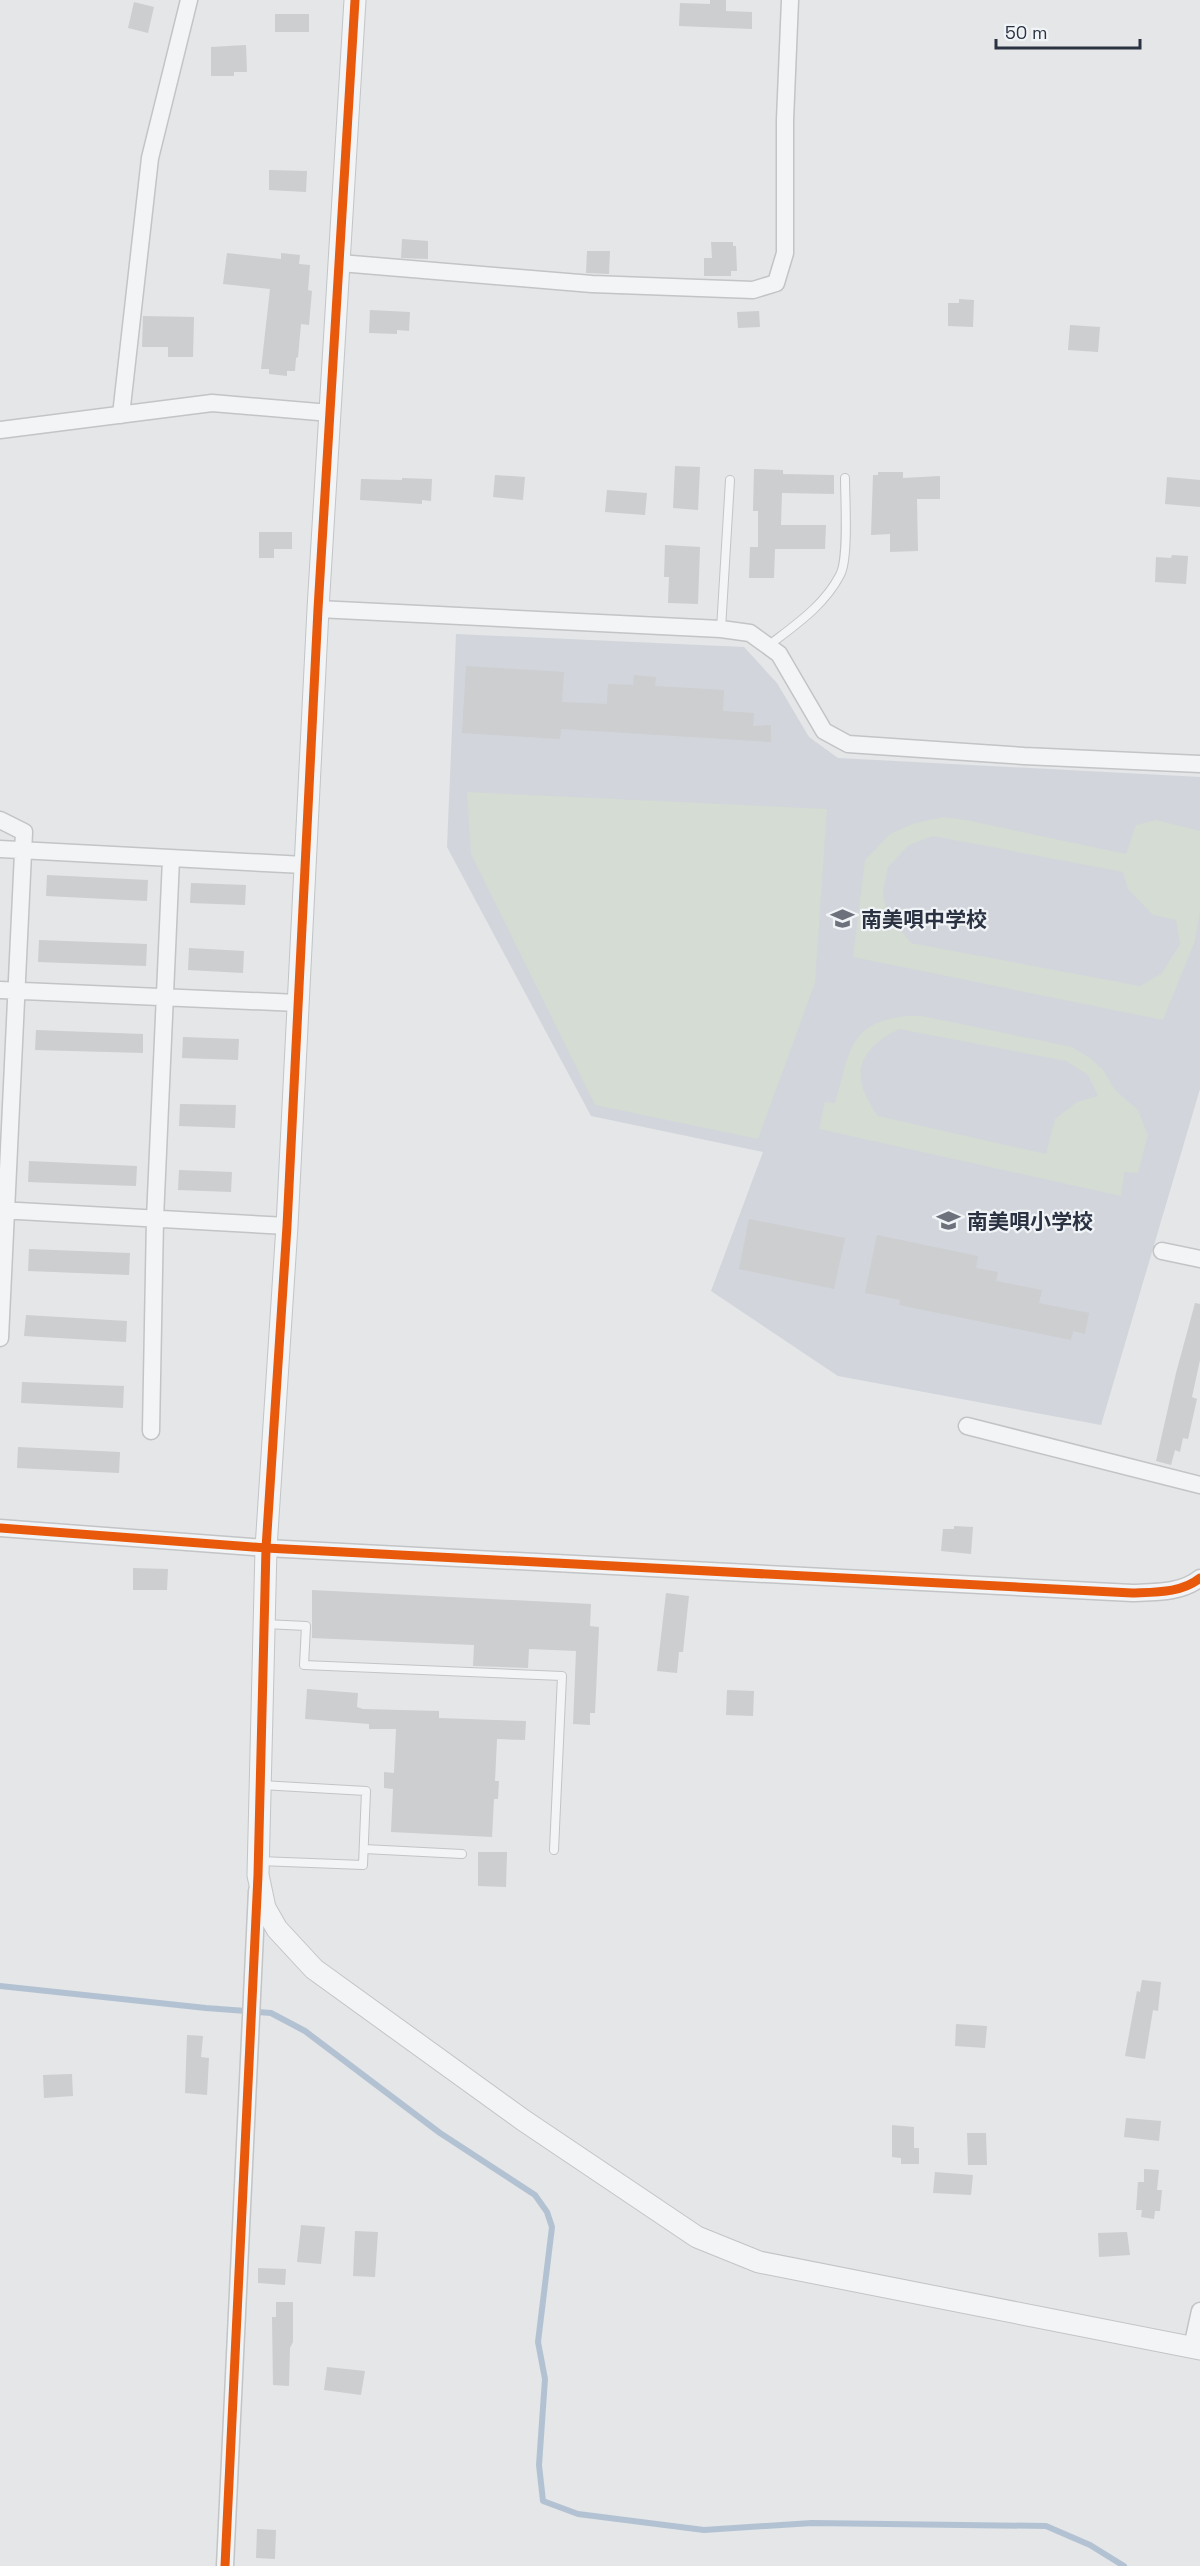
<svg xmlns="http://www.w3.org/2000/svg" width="1200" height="2566" viewBox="0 0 1200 2566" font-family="'Space Grotesk','Noto Sans JP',sans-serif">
<rect width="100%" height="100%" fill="#e4e6e8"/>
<path fill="#d2d5db" d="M456 634 744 647 777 683 809 737 838 758 1200 777V1089L1101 1425 838 1376 711 1291 763 1152 591 1116 447 847Z"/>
<path fill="#d4dcd4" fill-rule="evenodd" d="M467 792 827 809 815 983 758 1139 595 1105 471 854Z
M943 817 966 820 1126 854 1136 825 1156 820 1200 831V911L1195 941 1163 1020 853 957 865 860 890 834 912 824ZM933 836 1123 872 1128 889 1153 915 1176 920 1180 944 1162 973 1140 986 911 943 886 911 883 892 888 867 909 845Z
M907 1016H922L1072 1047 1090 1058 1103 1070 1115 1090 1138 1110 1148 1135 1138 1173 1124 1172 1121 1196 819 1129 825 1102 835 1103C850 1054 847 1022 907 1016ZM899 1029 1066 1061 1088 1075 1098 1096 1077 1102 1055 1119 1046 1154 878 1116C850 1076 855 1052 899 1029Z"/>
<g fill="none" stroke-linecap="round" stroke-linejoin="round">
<path stroke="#b3c2d2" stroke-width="6" d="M0 1986 206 2008 271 2013 305 2031 440 2133 535 2195 547 2212 552 2227 538 2342 545 2379 539 2465 543 2501 578 2514 704 2530 812 2523 1046 2526 1090 2545 1124 2566"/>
</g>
<path fill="#ccced0" d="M710 0H726V11L752 12V29L679 26 680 3 710 4Z
M134 2 154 7 148 33 128 28Z
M275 14H309V32H275Z
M246 45 247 72H234V76H211V47Z
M269 170 307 171 306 192 269 190Z
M402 239 428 241V259L401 258Z
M711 242H733V246H736L737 271H731V276H704V258H712Z
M587 251H610L609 274 586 273Z
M227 253 281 259V253L300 255 299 264 310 265 308 290 312 291 309 325 301 324 298 357 296 358 295 371H287V376L269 374V369H261L270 289 223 284Z
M959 299 974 300 973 327 948 326V303H959Z
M370 310 410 312 409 331 397 330V334L369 333Z
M759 311 760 327 738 328 737 312Z
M143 316 194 317 193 357H168V347H142Z
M1070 325 1100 327 1098 352 1068 350Z
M675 466 700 467 698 510 673 508Z
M754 469 783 470V474L834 475V494L782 493 781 525H826L825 549H775L774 578H749L750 547H758V511H753Z
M878 472H903V478L940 476V499H917L918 551 890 552V534L871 535 873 475H878Z
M495 475 525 477 523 500 493 497Z
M1167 477 1200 480V507L1165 504Z
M402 478 432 479 431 501 422 500V504L360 500 361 479 402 480Z
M607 490 647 493 645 515 605 512Z
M259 532H292V549H274V558H259Z
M665 545 700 547 698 604 668 603 669 577H664Z
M1172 555 1188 556 1186 584 1155 582 1156 557 1171 558Z
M466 666 564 672 562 702 607 704 608 684 633 685 634 675 656 677 655 686 724 690 723 711 754 713 753 726 771 725V742L561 729 560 739 462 733Z
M47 875 148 880 147 901 46 896Z
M191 883 246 885 245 905 190 903Z
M39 940 147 944 146 966 38 962Z
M189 948 244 951 243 973 188 970Z
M36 1030 143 1034V1053L35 1050Z
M183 1037 239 1039 238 1060 182 1058Z
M180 1104 236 1105 235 1128 179 1126Z
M29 1161 137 1166 136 1186 28 1182Z
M179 1170 232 1172 231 1192 178 1190Z
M749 1219 845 1238 834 1289 739 1269Z
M877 1235 978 1256 976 1268 998 1272 996 1281 1042 1290 1039 1303 1089 1313 1085 1334 1073 1331 1071 1340 899 1305 900 1300 865 1293Z
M29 1249 130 1253 129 1275 28 1271Z
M1195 1303 1200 1304V1360L1192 1397 1197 1399 1188 1439 1183 1438 1180 1452 1175 1450 1171 1465 1156 1461 1176 1373Z
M26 1315 127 1321 126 1342 24 1336Z
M22 1382 124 1386 123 1408 21 1403Z
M18 1447 120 1452 119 1473 17 1468Z
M954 1526 973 1527 971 1554 941 1551 943 1529H954Z
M133 1568 168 1569 167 1590H133Z
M312 1590 591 1604 590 1626 599 1627 595 1713H590V1725L573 1724 576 1651 529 1649 528 1668 473 1666 474 1645 312 1638Z
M666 1593 689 1596 683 1652H679L677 1673 657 1671Z
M307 1689 358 1693 357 1707 363 1709 439 1711V1718L526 1721 525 1740 497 1739 495 1781H499L498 1799H494L492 1837 391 1832 393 1789 384 1788V1772L394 1773 396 1729H369V1724L305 1719Z
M727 1690 754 1691 753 1716 726 1715Z
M478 1852H507L506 1887 478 1886Z
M1142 1980 1161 1982 1158 2011 1153 2010 1145 2059 1125 2056 1137 1991 1140 1992Z
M956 2024 987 2026 985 2048 955 2046Z
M187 2035 203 2036 201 2057 209 2058 207 2095 185 2093Z
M72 2074 73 2096 44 2098 43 2075Z
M1126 2118 1161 2121 1159 2141 1124 2137Z
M892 2125 914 2127V2148H919V2164H901V2158L892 2157Z
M967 2133H986L987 2165H968Z
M1144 2169 1159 2170 1157 2190H1162L1160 2211H1155L1154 2219 1141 2217 1142 2210H1136L1138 2182H1144Z
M935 2172 973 2175 971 2195 933 2193Z
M301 2225 325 2227 321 2264 297 2262Z
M355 2231 378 2232 375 2277 353 2276Z
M1127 2232 1130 2255 1099 2257 1098 2233Z
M258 2268 286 2269 285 2285 258 2283Z
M276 2302H293V2342L290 2348 289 2386 273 2385 272 2317H276Z
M327 2367 365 2371 361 2395 324 2390Z
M257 2529 276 2530 275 2559 256 2558Z"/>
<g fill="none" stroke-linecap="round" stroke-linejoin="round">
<defs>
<path id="service" d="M721 629 730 480
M768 646C795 625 824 606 840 575 849 559 845 498 845 478
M265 1624 306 1626 304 1665 562 1676 554 1850
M364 1849 462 1854
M259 1861 363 1865 366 1791 261 1785"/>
<path id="minor" d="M340 263 592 284 753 290 776 283 785 253V120L790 0
M121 415 150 158 189 0
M0 430 212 403 330 413
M318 609 721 629 750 633 779 654 824 731 848 744 1024 756 1200 764
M0 820 24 832 0 1338
M0 849 304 865
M0 990 298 1003
M0 1210 287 1226
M1162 1251 1200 1259
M967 1426 1200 1485
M151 1431 155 1219 171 859
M0 1528 266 1548 1132 1593C1155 1592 1182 1593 1200 1578
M1192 2347 1200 2311
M225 2566 257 1891"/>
<path id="tertiary" d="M355 0 318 609 287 1226 266 1548 258 1875 265 1908 277 1929 314 1969 523 2120 697 2237 759 2262 1200 2349"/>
</defs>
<use href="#service" stroke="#c2c4c6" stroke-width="10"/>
<use href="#minor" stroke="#c2c4c6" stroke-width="19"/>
<use href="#tertiary" stroke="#c2c4c6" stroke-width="23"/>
<use href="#service" stroke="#f2f4f5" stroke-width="8"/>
<use href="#minor" stroke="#f2f4f5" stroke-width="16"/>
<use href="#tertiary" stroke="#f2f4f5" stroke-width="21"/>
<defs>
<path id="cycleway" d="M0 1528 266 1548 1132 1593C1155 1592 1182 1593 1200 1578
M225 2566 258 1875 266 1548 287 1226 318 609 355 0"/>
</defs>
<use href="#cycleway" stroke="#f1f4f7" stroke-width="13"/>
<use href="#cycleway" stroke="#e8590c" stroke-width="9"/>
</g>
<defs>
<symbol id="school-bare" viewBox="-9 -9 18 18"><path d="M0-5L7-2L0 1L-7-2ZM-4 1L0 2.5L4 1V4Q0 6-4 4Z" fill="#6c717b" stroke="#f1f4f7" stroke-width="2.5" paint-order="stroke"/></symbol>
</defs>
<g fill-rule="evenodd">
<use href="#school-bare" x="826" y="902" width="33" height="33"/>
<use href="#school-bare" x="932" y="1204" width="33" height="33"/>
</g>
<g text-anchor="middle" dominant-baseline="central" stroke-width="4.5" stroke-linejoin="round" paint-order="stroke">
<g font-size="21" font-weight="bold" fill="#2b3241" stroke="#f1f4f7" text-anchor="start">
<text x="861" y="919">南美唄中学校</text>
<text x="967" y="1221">南美唄小学校</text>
</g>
</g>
<path d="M996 39v9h144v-9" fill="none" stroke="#2b3241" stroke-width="3"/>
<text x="1005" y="39" font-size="18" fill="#2b3241" stroke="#f1f4f7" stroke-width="4.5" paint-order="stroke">50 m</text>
</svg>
